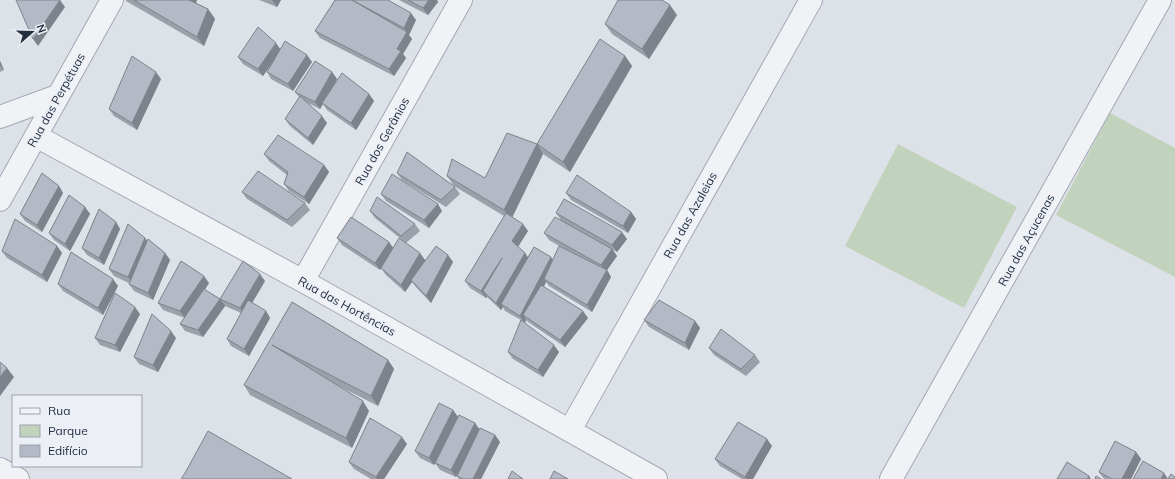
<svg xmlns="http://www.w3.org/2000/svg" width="1175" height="479" viewBox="0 0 1175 479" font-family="Mulish,sans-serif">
<rect width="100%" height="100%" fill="#dde1e8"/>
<path fill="#c2d3bd" d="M1110 113 1175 148V277L1056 215Z
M898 144 1017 207 964 308 845 246Z"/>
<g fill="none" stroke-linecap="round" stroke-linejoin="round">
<defs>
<path id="minor" d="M0 117 57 96
M36 136 303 281 656 479
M0 200 112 0
M303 281 461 0
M570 430 811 0
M0 469 18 479
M891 479 1160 0"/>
</defs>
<use href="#minor" stroke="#a2a8b2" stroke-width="24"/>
<use href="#minor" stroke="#f0f2f6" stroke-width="22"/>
</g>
<path fill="#9ba0a9" d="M126 0H197L196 3 208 9 215 19 204 46 126 1Z
M259 0H281L277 7Z
M335 0H388L416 20 409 35 408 34 412 39 403 54 406 58 394 76 320 38 315 31Z
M399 0H437L438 2 428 15Z
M677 15 649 59 612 34 605 24Z
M280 49 307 55 312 62 293 91 271 79 267 72 275 58 263 76 243 64 238 57Z
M625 56 632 66 570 172 543 154 512 217 528 231 518 247 525 253 528 258 553 259 568 251 549 240 544 233 561 220 556 213 627 239 617 252 613 250 617 256 607 270 611 277 592 312 549 286 546 282 544 287 588 318 565 347 528 322 526 320 525 323 521 321 559 352 543 377 513 359 508 352 521 320 505 311 503 307 501 310 487 297 486 298 470 288 465 281 504 216 454 186 447 176 485 178 537 144Z
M0 61 4 70 0 72Z
M332 72 337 79 333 87 369 94 374 101 356 130 327 110 323 104 320 109 306 102 327 123 313 145 290 126 285 119 299 97 295 92Z
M161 79 137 130 114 116 109 109Z
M264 154 324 165 329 172 309 204 289 191 284 184 287 175 269 161Z
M397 173 455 187 460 194 446 207 402 180Z
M59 186 63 193 42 232 25 221 20 214Z
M242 192 305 203 310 210 292 227 247 199Z
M566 193 631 212 636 219 628 233 571 200Z
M381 194 442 211 429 228 386 201Z
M85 207 90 214 70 251 54 240 49 233Z
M370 211 415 224 420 231 406 243 375 218Z
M116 222 120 229 104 265 87 255 82 248Z
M145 238 147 241 165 253 170 260 153 300 134 291 129 284V283L114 276 109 269Z
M337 238 389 242 393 248 425 260 453 262 431 303 416 287 412 282 405 292 386 275 381 268 380 270 342 245Z
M57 246 62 253 47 282 7 258 2 251Z
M265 281 252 303 266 311 270 318 249 356 231 346 227 339 241 313 225 306 220 299Z
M209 283 205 290 220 299 225 306 203 337 185 331 180 324 185 318 163 310 158 303Z
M58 284 118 286 103 315 63 291Z
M292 302 388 360 394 369 378 406 337 385 369 411 352 448 250 395 244 385Z
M140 314 120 352 100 345 95 338Z
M644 320 695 321 700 328 689 350 649 327Z
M176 338 158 372 139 364 134 357Z
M709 348 755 355 760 362 746 376 714 355Z
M453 410 458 417 475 423 479 429 495 435 500 442 481 479H459L457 476 465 459 456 477 440 470 435 463 434 465 420 458 415 451Z
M407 444 384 479H371L354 469 349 462Z
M772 446 753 479H742L720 466 715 459Z
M1136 452 1141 459 1131 479H1104L1099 472Z"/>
<path fill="#7e828a" d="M60 0 65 7 38 46 33 39Z
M188 0H197L194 9Z
M272 0H281L277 7Z
M429 0H437L438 2 428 15 423 8Z
M670 5 677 15 649 59 642 49Z
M208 9 215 19 204 46 197 37Z
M411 13 416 20 409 35 404 28Z
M407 32 412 39 403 54 406 58 394 76 389 69 397 49Z
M276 43 281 50 263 76 258 69Z
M307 55 312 62 293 91 288 84Z
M625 56 632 66 570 172 563 162Z
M0 61 4 70 0 65Z
M156 72 161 79 137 130 132 123Z
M332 72 337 79 323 104 322 103 323 104 320 109 315 102Z
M369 94 374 101 356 130 351 123Z
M322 116 327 123 313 145 308 138Z
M537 144 543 154 511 220 504 210Z
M324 165 329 172 309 204 304 197Z
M59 186 63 193 42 232 37 225Z
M438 204 442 211 429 228 424 220Z
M85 207 90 214 70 251 65 244Z
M631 212 636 219 628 233 623 226Z
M116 222 120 229 104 265 99 258Z
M523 224 528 231 517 248 512 241Z
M622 232 627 239 617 252 612 245Z
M145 238 150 245 133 284 128 277Z
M389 242 394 249 380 270 375 263Z
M57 246 62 253 47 282 42 275Z
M612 249 617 256 607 270 611 277 592 312 587 305 606 271 601 265Z
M165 253 170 260 153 300 148 293Z
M420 253 425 260 411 280 412 282 405 292 401 285Z
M525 253 530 260 501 304 503 307 501 310 496 303Z
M448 255 453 262 431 303 426 296Z
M551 257 556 264 544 279 546 282 527 318 523 315 526 320 525 323 520 316Z
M502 258 483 291 487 297 486 298 481 291Z
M260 274 265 281 245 315 240 308Z
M204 276 209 283 185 318 180 311Z
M113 279 118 286 103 315 98 308Z
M220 299 225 306 203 337 198 330Z
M135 307 140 314 120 352 115 345Z
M266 311 270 318 249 356 244 349Z
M583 311 588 318 565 347 560 340Z
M695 321 700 328 689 350 685 343Z
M171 331 176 338 158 372 153 365Z
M554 345 559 352 543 377 538 370Z
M388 360 394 369 378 406 371 396Z
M7 368 14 377 0 396V377Z
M363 401 369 411 352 448 346 438Z
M453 410 458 417 434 465 429 458Z
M475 423 480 430 456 477 451 470Z
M495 435 500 442 481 479H473Z
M402 437 407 444 384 479H377L376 477Z
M767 439 772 446 753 479H747L745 477Z
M1136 452 1141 459 1131 479H1122Z
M1164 473 1168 479H1161Z
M1089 476 1091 479H1087Z"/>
<path fill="#b4bac5" stroke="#7e828a" d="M16 0H60L33 39Z
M134 0H189L208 9 197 37Z
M335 0H352L407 32 397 49 401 51 389 69 315 31Z
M352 0H388L411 13 404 28Z
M408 0H429L423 8Z
M618 0H662L670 5 642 49 605 24Z
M258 27 276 43 258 69 238 57Z
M600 39 625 56 563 162 537 144 504 210 447 176 452 159 485 178 507 133 537 144Z
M285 41 307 55 288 84 267 72Z
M132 56 156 72 132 123 109 109Z
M315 61 332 72 315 102 295 92Z
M342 73 369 94 351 123 322 103Z
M300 96 322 116 308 138 285 119Z
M278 135 324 165 304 197 284 184 288 172 264 154Z
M407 152 455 187 441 200 397 173Z
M258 171 305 203 287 220 242 192Z
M42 173 59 186 37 225 20 214Z
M392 174 438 204 424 220 381 194Z
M577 175 631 212 623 226 566 193Z
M69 195 85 207 65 244 49 233Z
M377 197 415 224 401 236 370 211Z
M564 199 622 232 612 245 556 213Z
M99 209 116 222 99 258 82 248Z
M506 213 523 224 512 241 525 253 496 303 483 291 502 258 481 291 465 281Z
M351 217 389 242 375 263 337 238Z
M555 217 612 249 601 265 544 233Z
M15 219 57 246 42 275 2 251Z
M128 224 145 238 128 277 109 269Z
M399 238 420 253 401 285 381 268Z
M148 239 165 253 148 293 129 284Z
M436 246 448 255 426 296 411 280Z
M559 246 607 270 587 305 544 279Z
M534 247 551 257 520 316 501 304Z
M71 252 113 279 98 308 58 284Z
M181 261 204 276 180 311 158 303Z
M243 261 260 274 240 308 220 299Z
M541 285 583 311 560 340 523 315Z
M204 289 220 299 198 330 180 324Z
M115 293 135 307 115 345 95 338Z
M248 300 266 311 244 349 227 339Z
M659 300 695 321 685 343 644 320Z
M292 302 388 360 371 396 272 345 363 401 346 438 244 385Z
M152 314 171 331 153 365 134 357Z
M521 320 554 345 538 370 508 352Z
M721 329 755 355 741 369 709 348Z
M0 362 7 368 0 377Z
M439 403 453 410 429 458 415 451Z
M459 415 475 423 451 470 435 463Z
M370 418 402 437 376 477 349 462Z
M738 422 767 439 745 477 715 459Z
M480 428 495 435 473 479H463L457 476Z
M208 431 292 479H181L185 473Z
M1115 441 1136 452 1122 479H1112L1099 472Z
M1143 461 1164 473 1161 479H1133Z
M1067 462 1089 476 1087 479H1057Z
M512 471 523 479H508Z
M554 471 568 479H550Z
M1171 474 1175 477V479H1168Z
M1096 476 1101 479H1095Z"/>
<g text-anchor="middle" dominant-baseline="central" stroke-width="3.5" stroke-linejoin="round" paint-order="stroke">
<g font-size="12" fill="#252e40" stroke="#ecf0f6">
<text transform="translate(56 100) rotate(-61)">Rua das Perpétuas</text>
<text transform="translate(382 141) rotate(-61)">Rua dos Gerânios</text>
<text transform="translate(690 215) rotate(-61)">Rua das Azaleias</text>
<text transform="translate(1026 240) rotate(-61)">Rua das Açucenas</text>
<text transform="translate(347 306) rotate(29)">Rua das Hortências</text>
</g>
</g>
<rect x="12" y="395" width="130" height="72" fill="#ecf0f6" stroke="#9ca2ad"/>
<rect x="20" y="408" width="20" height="6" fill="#f0f2f6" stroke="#9ca2ad"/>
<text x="48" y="415" font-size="12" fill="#252e40">Rua</text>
<rect x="20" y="425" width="20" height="12" fill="#c2d3bd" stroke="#9ca2ad"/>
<text x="48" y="435" font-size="12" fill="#252e40">Parque</text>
<rect x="20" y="445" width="20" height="12" fill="#b4bac5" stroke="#9ca2ad"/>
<text x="48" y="455" font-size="12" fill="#252e40">Edifício</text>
<g transform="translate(32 32) rotate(70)" stroke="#ecf0f6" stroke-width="3" paint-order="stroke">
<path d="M0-3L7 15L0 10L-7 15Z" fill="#252e40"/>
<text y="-6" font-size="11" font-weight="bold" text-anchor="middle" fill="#252e40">N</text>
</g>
</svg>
